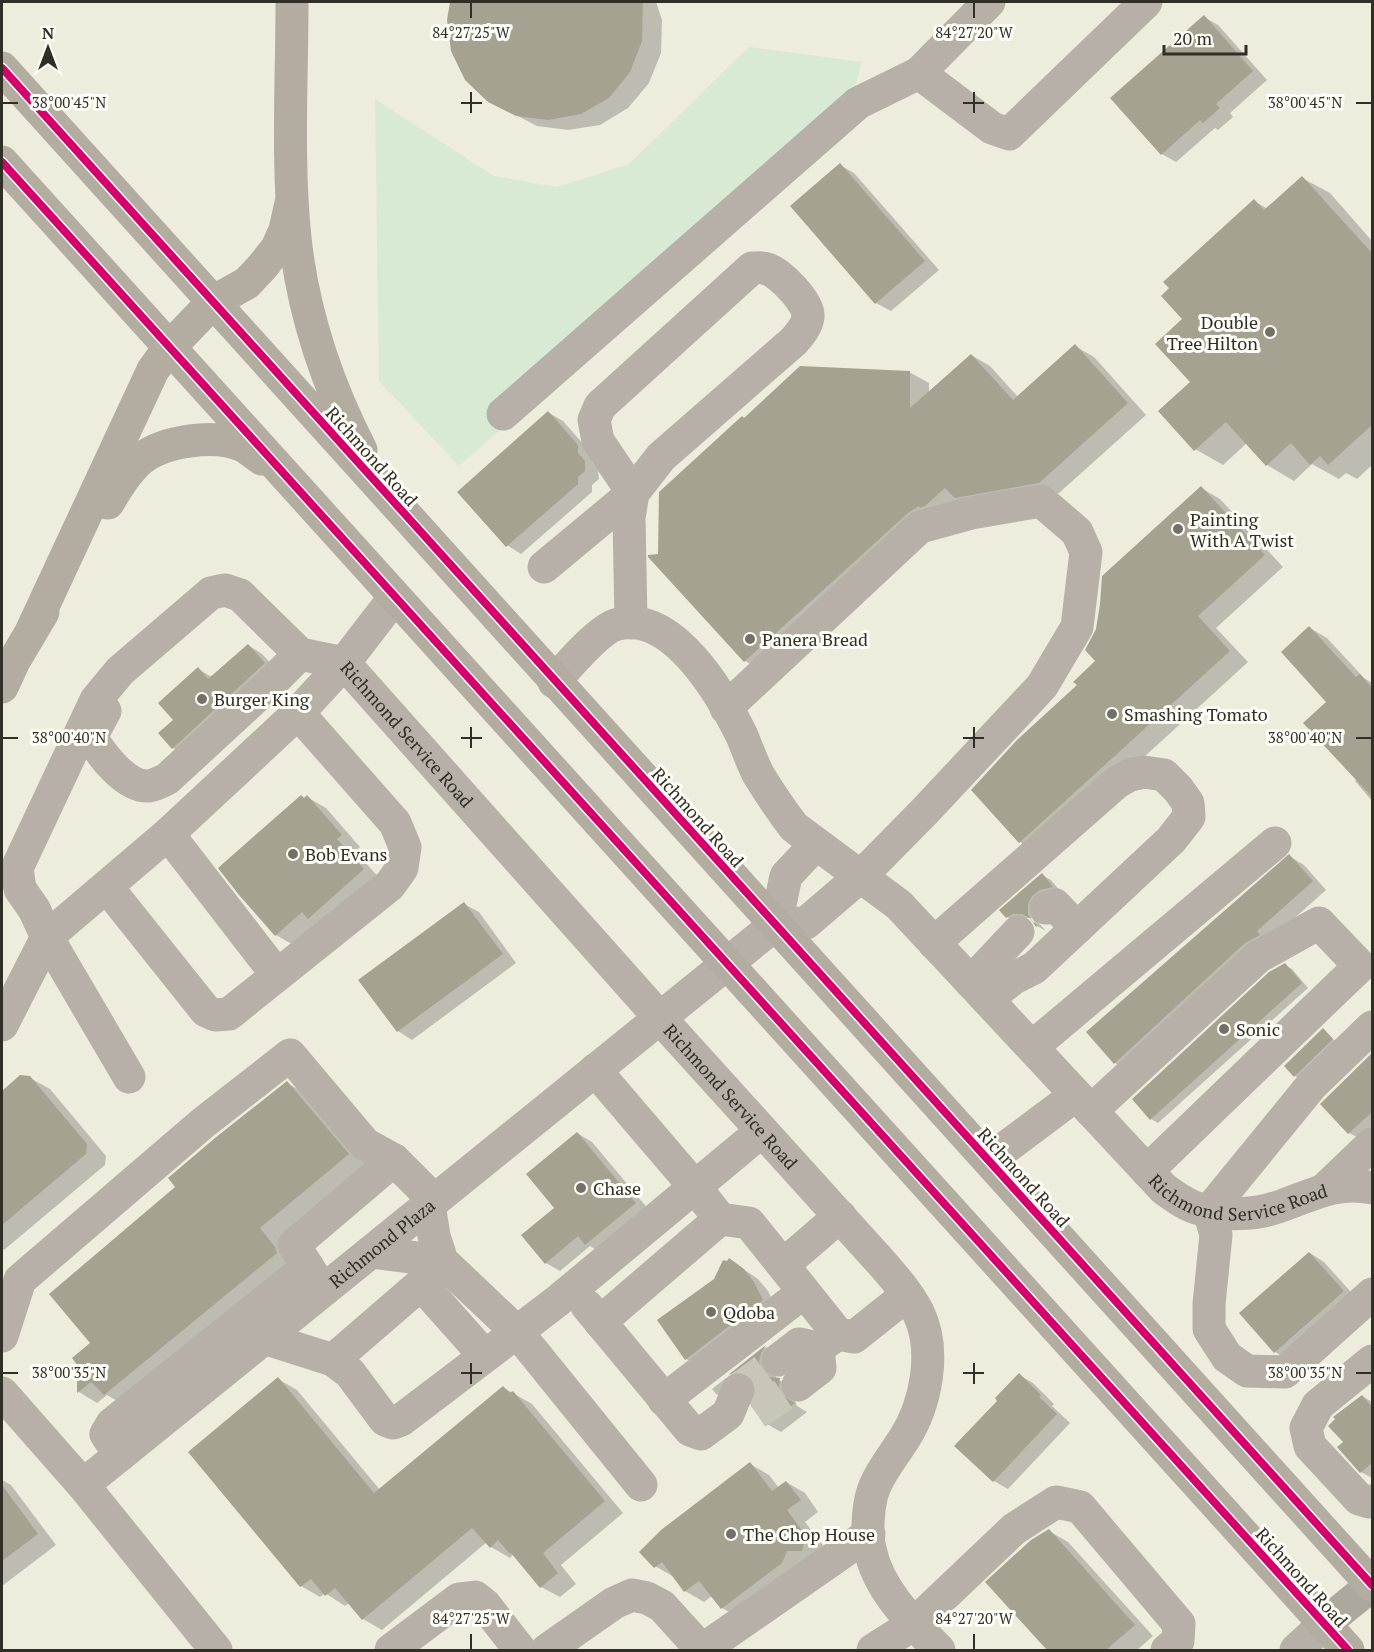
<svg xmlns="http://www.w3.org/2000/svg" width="1374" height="1652" viewBox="0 0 1374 1652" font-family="'PT Serif',serif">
<rect width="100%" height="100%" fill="#eeecdd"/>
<path fill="#d8ead4" d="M749 47 862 62 855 88 725 231 459 466 379 381 375 99 494 176 557 187 629 164Z"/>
<path fill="#0003" d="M452 2H656L662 20 661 53 649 83 628 108 600 125 568 130 537 126 489 101 449 20Z
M1204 17 1218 25 1267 80 1230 113 1233 117 1218 130 1215 128 1176 162 1162 154Z
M840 165 854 173 939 270 891 311 876 303 792 207Z
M1302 178 1330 193 1372 241V465L1357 479 1346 473 1339 479 1312 464 1294 481 1267 465 1247 443 1223 465 1195 449 1192 383 1184 319 1254 201 1268 209Z
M1075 346 1094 357 1146 415 1059 493 975 508 962 501 764 672 745 661 650 557 659 555 745 419 909 372 929 383V394L971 355 990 366 1018 397Z
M549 413 563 421 592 454V462L598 470 599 479 592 485V492L521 554 507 545Z
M1201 488 1220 499 1283 567 1216 628 1248 662 1039 853 1020 842 1079 685 1098 662Z
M1310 628 1327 638 1364 678 1372 683V801L1355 781 1357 779 1328 702Z
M248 645 262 654 278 671 187 756 173 748 175 720 198 669 212 677Z
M301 796 305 799 307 797 326 808 360 847 355 851 382 881 295 946 276 935 240 894Z
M1289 856 1304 865 1326 890 1270 940 1129 1071 1115 1063 1088 1033Z
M1042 875 1051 880 1061 892 1037 921 1046 931 1037 926 1032 918H1023L1016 922 1007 917Z
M464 904 479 912 516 963 412 1040 398 1031Z
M1285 965 1292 969 1308 988 1158 1123 1151 1119Z
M1327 1033 1336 1042 1299 1078 1295 1076Z
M1372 1055V1133L1364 1141 1349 1133 1322 1104Z
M21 1077 30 1078 50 1089 106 1156 105 1165 4 1250 2 1248V1093Z
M287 1083 306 1094 367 1165 279 1240 294 1259 124 1405 107 1395 97 1403 79 1392V1364L92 1343 177 1187Z
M577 1133 592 1142 650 1211 600 1252 590 1246 560 1271 546 1263 556 1208Z
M1310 1253 1324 1262 1358 1300 1289 1360 1275 1352Z
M730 1260 758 1279 768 1291 776 1308 701 1367 686 1359 715 1280Z
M766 1347 780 1354 773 1371 777 1379 794 1388 793 1396 797 1406 807 1412 781 1432 767 1424 755 1379 743 1382 730 1374Z
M1019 1375 1033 1383 1054 1404 1052 1406 1070 1423 1008 1489 994 1481 1000 1401Z
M726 1378 739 1385 730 1402 716 1394 712 1389Z
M278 1379 297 1390 380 1490 504 1388 532 1404 623 1513 561 1565 576 1584 560 1597 541 1587 513 1555 510 1558 491 1547 487 1542 382 1630 363 1619 349 1603 345 1606 325 1593 320 1597 301 1586 190 1452Z
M1362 1396 1372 1402V1478L1361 1472 1345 1442Z
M750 1464 769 1475 779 1488 786 1482 805 1493 818 1512 805 1522 825 1548 741 1619 722 1608 712 1596 704 1602 685 1591 674 1577 655 1566Z
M2 1480 11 1485 56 1545 2 1586Z
M1049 1531 1068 1542 1153 1636 1137 1650H1049L987 1582Z"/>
<path fill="#a5a291" d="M450 2H643L642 41 630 72 609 98 581 114 548 120 516 116 488 102 465 80 451 51 447 20Z
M1204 15 1253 71 1216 104 1220 108 1203 123 1200 120 1161 155 1110 98Z
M840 163 925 261 875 304 790 206Z
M1302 176 1372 253V425L1328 465 1320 456 1310 465 1291 443 1266 466 1226 422 1194 451 1158 411 1190 382 1155 344 1182 319 1161 296 1169 288 1163 282 1254 199 1264 210Z
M1075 344 1128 403 1039 483 955 498 945 488 925 506 920 508 919 506 908 513 744 662 648 557V555L658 554 659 492 742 416 744 418 800 366 910 371V408L971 354 1013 400Z
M548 411 578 445V453L585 461V471L578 477V484L506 547 457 492Z
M1201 486 1265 555 1198 616 1230 651 1019 843 971 790 1017 740 1077 685 1073 682 1095 661 1085 650 1096 629 1100 604 1102 576Z
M1309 626 1356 677 1360 674 1372 688V797L1303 723 1326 702 1281 652Z
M248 644 265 663 172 749 158 733 173 720 158 703 198 667 208 679Z
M301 795 304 798 307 795 342 835 337 839 364 869 308 919 302 912 275 936 239 895 218 868Z
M1289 854 1313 881 1257 931 1260 935 1245 943 1114 1064 1086 1032Z
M1042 873 1053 887 1040 890 1032 896 1028 904V914L1033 922 1038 925 1036 927 1030 918 1022 914H1013L1006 918 999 910Z
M464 902 503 954 397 1032 358 980Z
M1285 963 1302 983 1150 1120 1132 1099 1269 972Z
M1323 1028 1333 1039 1294 1077 1284 1066Z
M1372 1053V1112L1348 1134 1320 1104Z
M20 1075 30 1076 87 1144 86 1154 2 1225V1091Z
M287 1081 349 1154 260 1228 275 1247 277 1253 104 1395 91 1382 77 1393V1365L72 1358 90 1343 49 1294 175 1187 168 1178 215 1138Z
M577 1132 636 1203 585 1245 578 1236 545 1264 521 1235 554 1208 526 1174Z
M1309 1252 1344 1291 1274 1353 1239 1313Z
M729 1258 744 1269 754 1282 763 1300 685 1360 657 1320 714 1279 723 1260 727 1261Z
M766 1345 761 1353 759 1362 763 1371 770 1377 780 1378 779 1387 783 1396 795 1403 766 1425 751 1406 757 1388 752 1378 745 1373 736 1371 728 1375Z
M1019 1373 1041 1395 1039 1397 1057 1414 993 1482 954 1446 997 1401 995 1398Z
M278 1377 374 1493 503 1386 510 1393 513 1391 605 1501 543 1553 558 1573 540 1588 511 1553 510 1554 498 1540 490 1548 472 1528 362 1620 335 1588 325 1596 311 1579 300 1587 188 1452Z
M1362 1395 1372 1407V1463L1360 1473 1337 1447 1343 1442 1328 1426 1335 1419 1333 1417Z
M750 1462 772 1491 786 1481 801 1500 787 1510 806 1536 802 1551H787L782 1563 721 1609 699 1581 684 1592 662 1562 654 1568 639 1552 661 1530Z
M2 1485 38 1534 2 1561Z
M1049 1529 1135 1625 1106 1650H1047L985 1582 1031 1540Z"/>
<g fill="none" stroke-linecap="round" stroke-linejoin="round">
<path stroke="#c8c6b8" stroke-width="33" stroke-dasharray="33 16" stroke-linecap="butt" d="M738 1390 778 1360
M756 1413 798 1385"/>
<g stroke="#b6b0a7" stroke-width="33">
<path d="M919 73 992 128 1009 134 1146 2"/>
<path d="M503 414 858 103 919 73 989 2"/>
<path d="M544 567 633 493 598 441 594 420 600 406 752 268C757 268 762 267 767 269 779 272 810 303 808 317 807 326 800 334 794 341L661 457 633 493 629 518 631 623"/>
<path id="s1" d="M394 598 344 663 660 1018 880 1261C894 1277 908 1293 918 1312 937 1350 926 1405 904 1439 894 1455 882 1469 875 1486 868 1501 866 1533 870 1549 878 1590 912 1622 939 1650"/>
<path id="s2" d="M554 682C567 667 600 628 618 624 673 610 722 695 742 736 747 748 752 762 758 774 769 792 781 810 794 827L899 905 1164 1189C1175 1197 1187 1206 1200 1209 1224 1216 1255 1215 1278 1207 1310 1196 1337 1180 1372 1188"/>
<path d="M726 708 920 527 971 513 1041 501 1077 532 1086 552 1077 627 1042 686 925 811 862 875 806 923 776 924"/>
<path d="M105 711 91 737C101 754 126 788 149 786 155 785 162 781 167 779L271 683 300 654"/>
<path d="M168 834 277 975"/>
<path d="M107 887 206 1011 215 1015 229 1014 390 885 402 868 405 847 395 823 298 713"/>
<path d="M1046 908 1055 905 1077 928"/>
<path d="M776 924 786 876 816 844"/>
<path d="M934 943 1116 783 1130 775 1144 772 1164 775 1178 789 1188 803 1189 817 1171 840 1034 968 1014 978 987 999"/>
<path d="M971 982 1018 932"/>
<path d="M2 1025 47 937 168 834 298 713 344 663"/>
<path d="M1372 1027 1311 1086 1209 1211 1216 1235 1209 1304V1329L1227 1357 1247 1371 1285 1372 1372 1294"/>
<path d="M1032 1047 1275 843"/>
<path d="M595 1070 695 1187 720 1219 600 1322"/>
<path d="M129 1077 47 937 34 909 20 889 17 868 96 700 120 671 211 593 225 590 240 595 300 654 344 663"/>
<path d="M1091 1111 1258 957 1319 923 1360 966 1147 1171"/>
<path d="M989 1160 1076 1095"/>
<path d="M1324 1190 1372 1144"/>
<path d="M429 1205 434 1236 442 1261 517 1332 560 1299 762 1131"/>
<path d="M720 1219 749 1223 838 1334 854 1337 907 1295"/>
<path d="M371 1252 442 1261"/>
<path d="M783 1265 840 1216"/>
<path d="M319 1285 294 1245 394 1160 434 1200"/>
<path d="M587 1306 690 1430 701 1434 728 1414 738 1390"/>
<path d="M2 1336 20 1280 203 1123 290 1055 365 1144 394 1160"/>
<path d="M264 1338 333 1360 350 1373 385 1420 393 1423 401 1420 517 1332 641 1485"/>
<path d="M333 1360 421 1284 485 1356"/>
<path d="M778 1360 799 1344 818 1348 838 1334"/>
<path d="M1372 1361 1318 1405 1306 1428 1310 1446 1359 1499 1369 1502 1372 1501"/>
<path d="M798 1385 820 1368 818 1348"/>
<path id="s3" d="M2 1393 83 1485 776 924"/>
<path d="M664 1400 804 1292"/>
<path d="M120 1455 106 1434 112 1424 308 1267"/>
<path d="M83 1485 216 1650"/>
<path d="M391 1650 459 1599 475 1597 485 1605 520 1650"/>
<path d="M547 1650 614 1603 632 1595 647 1598 662 1606 702 1650"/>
<path d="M702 1650 869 1534"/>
<path d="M873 1650 914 1624 1014 1529 1056 1502 1080 1507 1179 1624 1178 1641 1167 1650"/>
<path d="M1296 1650 1324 1624"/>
</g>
<path stroke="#ada89d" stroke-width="33" d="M1324 1624 1372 1585"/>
<path stroke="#b2aca1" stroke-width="33" d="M292 2C292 79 287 161 295 238 303 312 327 384 361 450
M2 68 1372 1585
M2 162 1348 1650
M108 503C117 488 127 471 141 459 164 441 216 433 243 446 249 449 256 455 262 459
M31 632 153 370 169 348 213 302 247 283 262 267 277 248 285 230 292 199
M2 687 14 661 43 612"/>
<defs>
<path id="cycleway" d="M2 68 1372 1585
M2 162 1348 1650"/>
</defs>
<use href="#cycleway" stroke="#fefdf8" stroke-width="11"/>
<use href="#cycleway" stroke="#d6006c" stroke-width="8"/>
</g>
<path fill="none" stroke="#312f25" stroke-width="2" d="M471 3V18M974 3V18M471 92V113M974 92V113M3 103H18M461 103H482M963 103H984M1356 103H1371M471 727V748M974 727V748M3 738H18M461 738H482M963 738H984M1356 738H1371M471 1363V1384M974 1363V1384M3 1373H18M461 1373H482M963 1373H984M1356 1373H1371M471 1634V1649M974 1634V1649"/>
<g fill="#737165" stroke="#fefdf8" stroke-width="2">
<circle cx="1270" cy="332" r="6"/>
<circle cx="1178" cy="529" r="6"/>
<circle cx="750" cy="639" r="6"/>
<circle cx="202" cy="699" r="6"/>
<circle cx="1112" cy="714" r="6"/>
<circle cx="293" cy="854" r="6"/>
<circle cx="1224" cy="1029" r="6"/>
<circle cx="581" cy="1188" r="6"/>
<circle cx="711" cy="1312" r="6"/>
<circle cx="731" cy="1534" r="6"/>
</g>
<g text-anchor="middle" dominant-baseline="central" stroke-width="6" stroke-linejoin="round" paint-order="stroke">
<g font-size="18" fill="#312f25" stroke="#fefdf8" text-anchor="start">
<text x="1258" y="322" text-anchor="end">Double<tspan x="1258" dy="21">Tree Hilton</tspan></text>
<text x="1190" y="519">Painting<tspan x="1190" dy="21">With A Twist</tspan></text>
<text x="762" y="639">Panera Bread</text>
<text x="214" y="699">Burger King</text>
<text x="1124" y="714">Smashing Tomato</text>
<text x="305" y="854">Bob Evans</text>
<text x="1236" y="1029">Sonic</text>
<text x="593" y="1188">Chase</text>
<text x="723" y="1312">Qdoba</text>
<text x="743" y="1534">The Chop House</text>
</g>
<g font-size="18" fill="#312f25" stroke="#fefdf8">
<text transform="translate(372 456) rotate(48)">Richmond Road</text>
<text stroke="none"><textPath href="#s1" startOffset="177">Richmond Service Road</textPath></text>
<text transform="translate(698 817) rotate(48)">Richmond Road</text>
<text stroke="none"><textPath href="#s1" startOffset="663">Richmond Service Road</textPath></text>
<text transform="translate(1024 1177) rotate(48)">Richmond Road</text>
<text stroke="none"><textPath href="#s2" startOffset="968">Richmond Service Road</textPath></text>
<text stroke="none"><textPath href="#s3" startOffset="507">Richmond Plaza</textPath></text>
<text transform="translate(1302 1577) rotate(48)">Richmond Road</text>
</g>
</g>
<g font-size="15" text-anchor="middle" fill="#312f25" stroke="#fefdf8" stroke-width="6" stroke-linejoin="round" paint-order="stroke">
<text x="471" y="38">84°27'25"W</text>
<text x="974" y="38">84°27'20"W</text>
<text x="69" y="108">38°00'45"N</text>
<text x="1305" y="108">38°00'45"N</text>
<text x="69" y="743">38°00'40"N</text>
<text x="1305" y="743">38°00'40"N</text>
<text x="69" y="1378">38°00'35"N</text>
<text x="1305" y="1378">38°00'35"N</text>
<text x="471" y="1624">84°27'25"W</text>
<text x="974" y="1624">84°27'20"W</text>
</g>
<rect width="1374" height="1652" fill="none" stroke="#312f25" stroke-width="6"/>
<g transform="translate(48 48)" stroke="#fefdf8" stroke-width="4.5" paint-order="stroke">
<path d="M0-4.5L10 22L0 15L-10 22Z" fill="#312f25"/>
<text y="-9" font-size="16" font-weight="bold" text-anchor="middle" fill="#312f25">N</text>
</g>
<path d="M1164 45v9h82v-9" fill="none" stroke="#312f25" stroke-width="3"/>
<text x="1173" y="45" font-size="18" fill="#312f25" stroke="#fefdf8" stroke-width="4.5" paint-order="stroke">20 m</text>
</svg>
